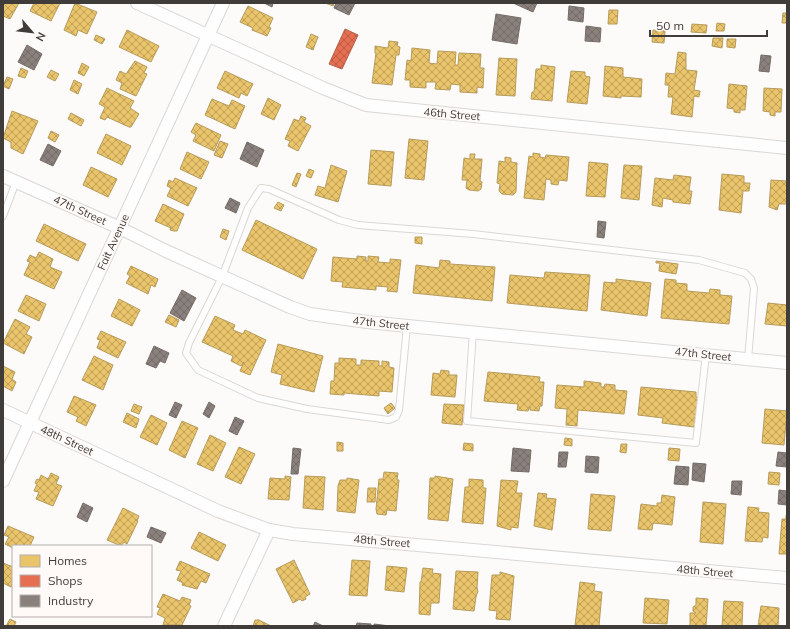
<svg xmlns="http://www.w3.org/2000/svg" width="790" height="629" viewBox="0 0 790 629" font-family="Mulish,sans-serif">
<defs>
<pattern id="homes-cross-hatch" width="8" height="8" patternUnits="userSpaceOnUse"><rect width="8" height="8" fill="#e9c46a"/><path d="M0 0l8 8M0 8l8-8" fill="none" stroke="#bea058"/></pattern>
<pattern id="shops-cross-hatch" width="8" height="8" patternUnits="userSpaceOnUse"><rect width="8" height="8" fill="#e76f51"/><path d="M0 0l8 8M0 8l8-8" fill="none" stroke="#bd5c44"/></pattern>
<pattern id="industry-cross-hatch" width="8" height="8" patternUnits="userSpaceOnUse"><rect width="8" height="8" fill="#8a817c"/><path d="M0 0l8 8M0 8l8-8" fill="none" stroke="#726b67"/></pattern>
</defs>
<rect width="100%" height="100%" fill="#fdfbf9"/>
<path fill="url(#homes-cross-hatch)" stroke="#b69b5c" d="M3 3H19L10 19 3 16Z
M34 3H60L51 21 30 11Z
M75 3 97 12 87 34 78 30 76 36 64 30Z
M325 3H334L333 6Z
M248 6 273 18 269 27 271 28 267 36 252 30 253 28 240 22Z
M609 10H618L617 24H608Z
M783 13H787V23H782Z
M717 23 725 24 724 31H716Z
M692 24 707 25 706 33 691 32Z
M127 30 159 46 151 62 119 47Z
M653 30 665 31 664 43 652 42Z
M311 34 318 37 313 50 306 47Z
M96 35 105 39 102 44 94 40Z
M713 38H723L722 48 712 46Z
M727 39H736L735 48 727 47Z
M389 41 398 42 397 46 400 47 399 55H396L392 85 372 83 376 53H375V46L388 48Z
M412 48 430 50 429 63 437 64 438 51 456 52 455 65H458L459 53 481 54 480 68H484L483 88 477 87V93L460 92V85L451 84 450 90 435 89 436 82H426V88L410 87V80H405L407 60 411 61Z
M678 52 686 53V70L697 71 694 90 700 91 699 97 694 96 692 117 671 114 673 97H668L669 85H665L666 73 675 74Z
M499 58 517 59 515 96 496 95Z
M135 61 147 67 144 73 147 74 136 96 120 89 122 83 116 80 120 71 126 74Z
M82 63 89 67 84 76 78 73Z
M541 65 555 67 552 101 531 99 532 92H534L536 69H541Z
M605 66 623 68V77L642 79 641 97 621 96V98L603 96Z
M21 68 28 71 25 78 18 76Z
M51 70 59 74 55 81 47 77Z
M225 71 253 84 247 96 241 93 239 98 217 88Z
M571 71 585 72V76L590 77 587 104 567 102Z
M7 77 13 79 9 89 3 86Z
M74 80 82 84 78 94 70 90Z
M729 84 747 86 745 110H740V113L734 112V109L727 108Z
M107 88 134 101 130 108 139 114 131 127H129L107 117 105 120 100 118 105 107 99 104Z
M764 88 782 89 781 112H775V116L770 115V112L763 111Z
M268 98 281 105 274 120 261 114Z
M212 99 229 106 232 100 245 106 235 129 205 115Z
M12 111 38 121 23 154 11 148V142L3 138Z
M71 113 84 120 81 126 68 119Z
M301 116 306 118 304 122 311 126 298 151 288 146 290 141 285 139 294 119 299 121Z
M196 123 221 135 214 151 193 141 196 135 191 132Z
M51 131 59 135 55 142 48 138Z
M106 134 131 146 122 165 97 153Z
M409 139 428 141 424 180 405 178Z
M220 141 228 144 222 158 214 155Z
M371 150 394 152 391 186 368 184Z
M187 152 209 162 201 179 180 169Z
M533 153 540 154V157L545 158 546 155 569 157 567 181 559 180 558 185 551 184V180L546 179 544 200 524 198 529 156 533 157Z
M470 154H475L474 159H482L480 181 482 182 481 189 478 191 469 190 466 188 467 180H462L464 158 470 159Z
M505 157 511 158V162L517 163 516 192 513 195 502 194 499 191 500 184 497 183 499 161 505 162Z
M589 162 608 164 605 197 586 196Z
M331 165 347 171 338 202 315 195 318 186 325 188Z
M624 165 642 166 639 200 621 198Z
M91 167 117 179 108 197 83 185Z
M309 169 314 171 311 178 306 176Z
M297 173 301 174 296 187 292 185Z
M722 174 744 176V183H750L749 191H743L741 213 719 210Z
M674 175 691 177 689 191H692L690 204 673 202V200L663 198 662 207 652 205 655 178 673 180Z
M175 178 197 188 188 206 167 196 171 188 167 186 169 180 173 182Z
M771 180 787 181V204H779L777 210 769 207Z
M278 202 284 205 281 211 274 208Z
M163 204 184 214 177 231H174L170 230 171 228 155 221Z
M256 220 317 249 303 279 242 250Z
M44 224 86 244 78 261 36 241Z
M223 229 229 231 226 240 220 237Z
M415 237H422V244L415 243Z
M39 252 53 259 50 267 62 272 54 289 24 275 30 262 27 261 30 255 36 258Z
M357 256 366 257V261H368V256L379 257 378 262 390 263V259L401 260 397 292 387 291 388 287 376 286V290L342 287 343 282 331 281 333 257 357 259Z
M440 260 450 261V264L495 267 492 301 413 293 416 265 439 268Z
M656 261 678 264 676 274 659 271 660 263H656Z
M131 266 158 279 155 287 151 285 148 294 126 283 130 276 127 274Z
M545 272 590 275 587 311 507 303 510 275 544 278Z
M616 279 651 283 647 316 601 310 604 282 616 283Z
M665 279 676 280V283L687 284V291L709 293 710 289 720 290V295L732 296 729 324 661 318Z
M26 295 46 304 39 321 18 311Z
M119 299 140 310 132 326 111 316Z
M768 303 787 305V326L765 324Z
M169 315 179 320 176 327 165 322Z
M215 316 235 325 233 330 243 334 245 330 266 340 250 375 240 371 244 362 241 366 231 361 233 356 202 342Z
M15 319 30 327 26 334 32 337 24 354 3 343Z
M101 331 126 342 118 358 97 348 100 340 97 339Z
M278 344 323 356 314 392 280 384 282 375 271 372Z
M94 356 113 365 103 390 82 380Z
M339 358 356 359V365H361V360L379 361V366H382V361L389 362V367L394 368 392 392 379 391V396L344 393V395L330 394 331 381H334L335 363H339Z
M3 366 15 372 12 379 16 382 12 391 3 386Z
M441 370 449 371V375H457L455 397 431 395 433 373 440 374Z
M488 372 510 374 509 380 510 374 540 377 539 382H544L542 406H540L539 411 530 410V406L528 411 517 410 518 404 484 401Z
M584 381 601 383V387H604L605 384 615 385V390L627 391 624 414 578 410 577 426 566 425 567 409 555 408 557 385 584 387Z
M641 387 696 392V397L698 398 694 427 662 423 663 418 638 415Z
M74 396 96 405 86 426 76 421 78 417 67 412Z
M391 403 395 408 388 414 384 408Z
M134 404 142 407 139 414 131 411Z
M444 404 464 405 462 425 442 423Z
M765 409 787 411 784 445 762 443Z
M127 413 139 419 136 428 123 422Z
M151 415 167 423 157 445 140 437Z
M182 421 198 428 185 458 169 450Z
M210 435 226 443 213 471 197 464Z
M565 438 572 439V446L564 445Z
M337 442 343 443V451H337Z
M464 443 473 444V451L463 450Z
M621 444H627L626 453 620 452Z
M239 447 255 454 241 484 225 477Z
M669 448 680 449 679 461 668 460Z
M384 472 398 473 397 480H399L396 511 387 510 386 515 377 514 376 509 379 479H383Z
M769 472 780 473 779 485 768 484Z
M51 473 59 477 56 484 62 486 53 506 36 499 39 492 34 491 37 484 35 483 37 479 39 480 41 475 48 479Z
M285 476 291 477 289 500 268 499 270 478 285 479Z
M305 476 325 477 323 510 303 508Z
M435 476 453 479 448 521 428 519 430 478H435Z
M347 478 359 480 355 513 337 511 338 486 340 480H347Z
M469 479 483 480V488H486L483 524 462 522 465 487H469Z
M501 480 518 481 516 493H522L518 528 511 527V530L497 526Z
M368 488H376L375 502H367Z
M538 493 547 494 546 498 556 499 552 530 534 526Z
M591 494 615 496 611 531 588 529Z
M662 495 675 497 672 525 653 523 652 530 638 529 641 504 657 506V503H661Z
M703 502 726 504 723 544 700 542Z
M748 507 759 508 758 512 769 513 768 538 763 537 762 542 745 541Z
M123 508 139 516 137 521H138L127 544 124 542 121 546 107 540Z
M786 515H787V554H779L782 519H786Z
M8 526 34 537 30 546H13V548L5 544 9 537 4 535Z
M199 532 226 545 218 561 191 548Z
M294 560 310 594 305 597 306 599 302 601 300 599 293 603 276 569Z
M352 560 370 561 367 596 349 595Z
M180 561 210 574 206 583 201 581 197 589 182 585 183 583 177 580 181 571 176 570Z
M3 563 13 567V582L11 587 3 583Z
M387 566 407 568 404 592 385 590Z
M423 568 433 569 432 573 441 574 439 603H431L430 615 419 614 420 582H421Z
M456 571 478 572 477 588 478 591 476 597 474 611 453 609Z
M500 572 514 576 510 620 496 619 497 611 489 610 492 575H500Z
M580 582 595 584 594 591 602 592 599 626H575Z
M163 594 180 601 182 597 191 600 189 605 191 606 182 625H163L165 618 157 614 160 608 157 607Z
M645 598 669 600 667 624 643 623Z
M696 598 708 599 706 626H690V613H696L693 611V607L696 605Z
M724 601 743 602 742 626H722Z
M761 606 779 608 778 626H758Z
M10 619 16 622 14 626H6Z
M255 620H259L271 626H253Z"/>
<path fill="url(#shops-cross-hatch)" stroke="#b5604a" d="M345 29 358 35 342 69 329 64Z"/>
<path fill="url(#industry-cross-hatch)" stroke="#746c68" d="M264 3H273L272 7Z
M336 3H355L349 15 334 8Z
M513 3H537L533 12Z
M569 6 584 8 583 22 568 20Z
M496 14 521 18 517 44 492 40Z
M586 26 601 28 600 42 585 41Z
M27 45 42 54 34 70 18 62Z
M761 55 771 56 769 72 759 71Z
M247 142 264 150 257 167 240 159Z
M48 144 61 151 53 166 40 160Z
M230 198 240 203 236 213 225 208Z
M598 221 606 222 604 238 597 237Z
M182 290 196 298 184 321 170 313Z
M154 346 169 353 165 363 160 361 156 368 146 364Z
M175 402 182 405 176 418 169 415Z
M209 402 215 406 209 418 203 414Z
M235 417 244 421 237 435 229 431Z
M293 448 301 449 298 474H291Z
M513 448 531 450 529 472 511 471Z
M559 452H568L566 467H558Z
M778 452 787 453V467L776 466Z
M586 456 599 457 598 473 585 472Z
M693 463 706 464 704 482 692 480Z
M676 466 689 467 688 485 674 484Z
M732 481H742L741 495 731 494Z
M779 490 787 491V505L778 504Z
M83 503 93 508 87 522 77 517Z
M151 527 166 533 161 543 147 537Z
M315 622 323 626H313Z
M357 623 371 624V626H356Z
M374 624 390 626H374Z"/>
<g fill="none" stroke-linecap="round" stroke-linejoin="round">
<defs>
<path id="service" d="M3 216 16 182
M407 326 399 410 396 417 389 420 307 409 258 398 198 370 186 353 189 343 222 277 248 208 261 188 269 189 339 220 358 225 473 234 699 260 745 273 751 279 754 288 748 359
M473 332 467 421 696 443 706 354"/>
<path id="minor" d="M137 3 323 88 366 105 787 148
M3 176 120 228 166 251 290 307 310 314 367 322 787 363
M3 410 218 511 269 530 293 534 787 578
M3 481 223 3
M224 626 269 530"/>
</defs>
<use href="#service" stroke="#dad7d5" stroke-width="8"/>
<use href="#minor" stroke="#dad7d5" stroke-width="14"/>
<use href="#service" stroke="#fffefe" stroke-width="6"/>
<use href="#minor" stroke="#fffefe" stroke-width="12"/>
</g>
<g text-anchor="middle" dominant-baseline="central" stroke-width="4" stroke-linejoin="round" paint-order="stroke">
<g font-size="11" fill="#3f3c3a" stroke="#fffaf7">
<text transform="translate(452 114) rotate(5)">46th Street</text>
<text transform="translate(80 210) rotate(24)">47th Street</text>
<text transform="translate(113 242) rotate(-65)">Fait Avenue</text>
<text transform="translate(381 323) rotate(6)">47th Street</text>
<text transform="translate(703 354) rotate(6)">47th Street</text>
<text transform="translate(67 440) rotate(25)">48th Street</text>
<text transform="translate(382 541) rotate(5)">48th Street</text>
<text transform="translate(705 571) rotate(5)">48th Street</text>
</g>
</g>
<rect width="790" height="629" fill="none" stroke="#3f3c3a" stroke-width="8"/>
<rect x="12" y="545" width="140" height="72" fill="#fffaf7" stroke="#b2aeab"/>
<rect x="20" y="555" width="20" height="12" fill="#e9c46a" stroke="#b2aeab"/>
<text x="48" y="565" font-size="12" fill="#3f3c3a">Homes</text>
<rect x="20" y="575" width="20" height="12" fill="#e76f51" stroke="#b2aeab"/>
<text x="48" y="585" font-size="12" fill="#3f3c3a">Shops</text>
<rect x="20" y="595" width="20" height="12" fill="#8a817c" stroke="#b2aeab"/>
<text x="48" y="605" font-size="12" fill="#3f3c3a">Industry</text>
<g transform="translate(32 32) rotate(118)" stroke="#fffaf7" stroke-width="3" paint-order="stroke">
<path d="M0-3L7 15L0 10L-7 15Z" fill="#3f3c3a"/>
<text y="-6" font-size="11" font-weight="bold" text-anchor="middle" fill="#3f3c3a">N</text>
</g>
<path d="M650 30v6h117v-6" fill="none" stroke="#3f3c3a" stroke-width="2"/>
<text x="656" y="30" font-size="12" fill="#3f3c3a" stroke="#fffaf7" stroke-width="3" paint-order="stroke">50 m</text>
</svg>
